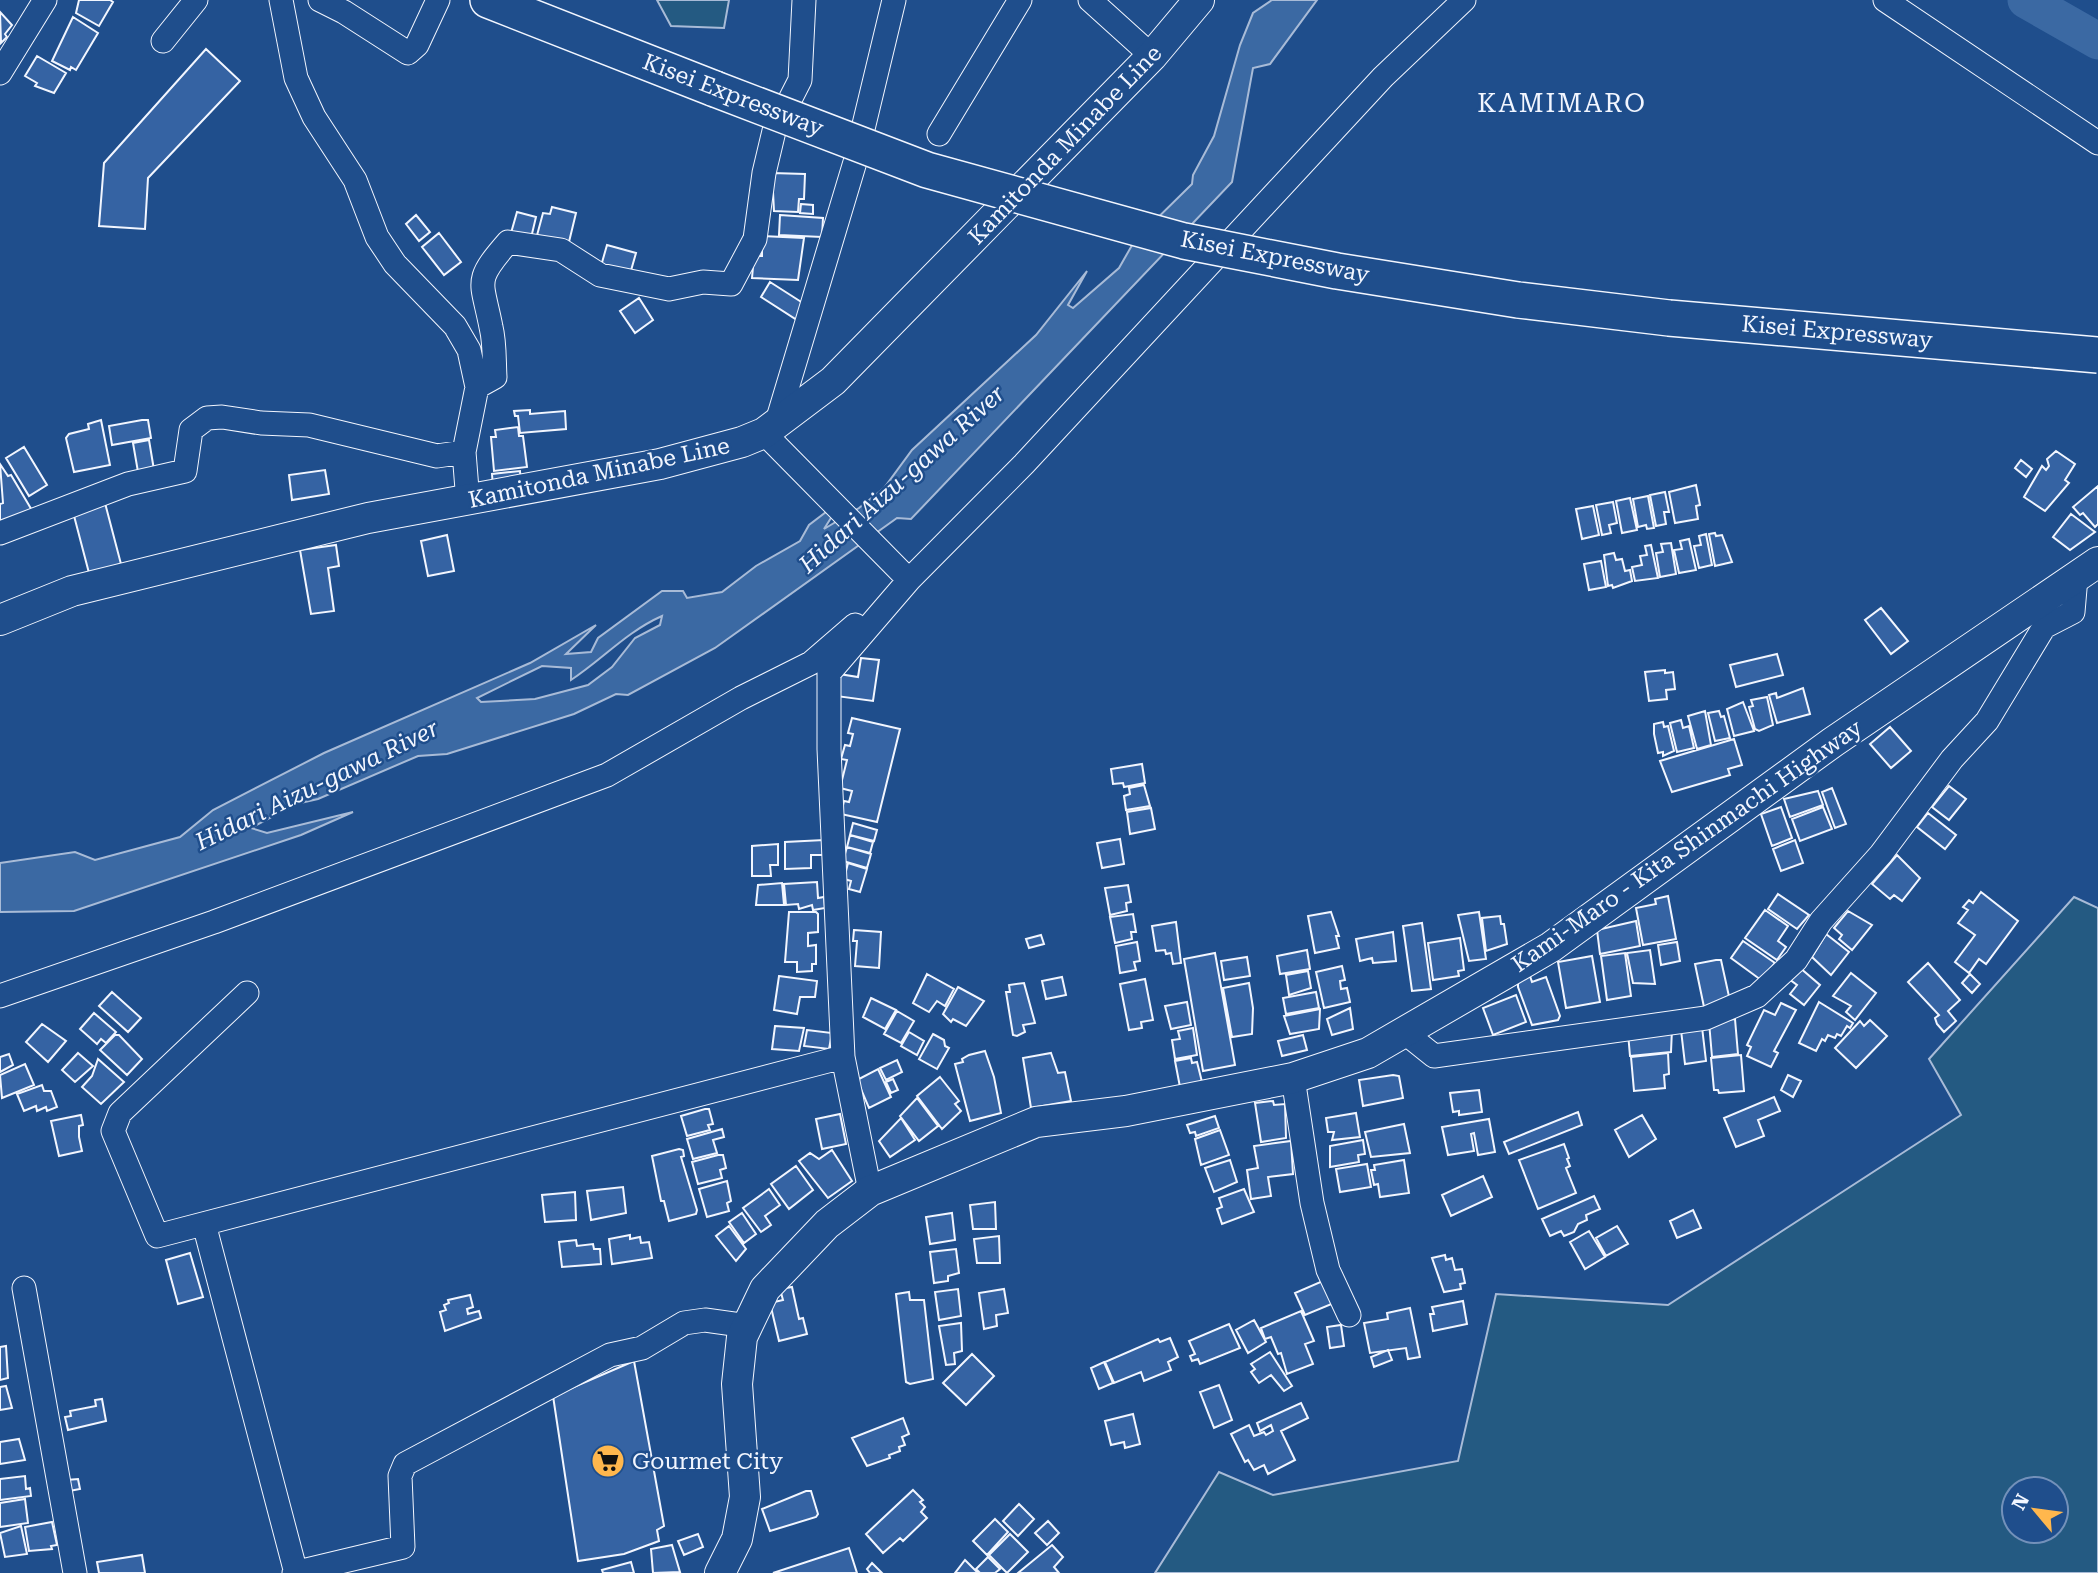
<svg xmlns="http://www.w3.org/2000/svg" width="2098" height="1573" viewBox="0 0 2098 1573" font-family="'Roboto Serif',serif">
<rect width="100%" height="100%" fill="#1f4e8c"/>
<path fill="#245a82" stroke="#a8bbd7" stroke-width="2" fill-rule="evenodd" d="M657 0H729L724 28 671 26Z
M2074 897 2098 908V1573H1155L1219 1472 1273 1495 1458 1461 1496 1294 1668 1305 1961 1115 1929 1059ZM2056 1489V1531H2014V1489Z"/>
<path fill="#3b69a3" stroke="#a8bbd7" stroke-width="2" fill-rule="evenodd" d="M1272 0H1317L1270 64 1253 68 1232 182 911 519 897 518 715 648 628 695 616 694 574 714 447 754 418 756 318 799 296 804 251 828 267 833 353 812 301 835 74 911 0 912V863L75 852 95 860 180 837 213 810 324 753 530 663 596 625 566 654 591 652 598 638 662 591H683L687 598 722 592 756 566 800 541 809 525 843 499 824 529 859 508 884 488 912 450 1036 335 1087 271 1068 305 1073 308 1119 268 1135 240 1192 184 1193 175 1214 136 1240 45 1253 13ZM662 616 660 625 635 638 612 667 588 685 535 699 481 702 477 698 542 666 571 668V680C603 659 626 632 662 616Z"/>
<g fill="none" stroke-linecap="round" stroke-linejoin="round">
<path stroke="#3b69a3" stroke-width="37" d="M2026 0 2098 41"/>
</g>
<path fill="#3563a3" stroke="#f2f6ff" stroke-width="2" d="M79 0H110L113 2 99 26 76 13Z
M0 12 12 25 5 34 7 37 1 43Z
M73 17 98 33 76 70 71 67 70 70 52 61Z
M206 49 240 81 148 178 145 229 99 226 104 163Z
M37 56 66 73 54 93 35 86 37 83 25 76Z
M772 173 805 174 804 199H799L798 212 774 211Z
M801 204 813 205V214L800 213Z
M552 207 576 213 568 246 536 239 543 213 550 214Z
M517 212 536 217 531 238 511 233Z
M416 215 430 232 419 241 406 224Z
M780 215 823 218 822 237 779 235Z
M439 233 461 262 444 275 422 247Z
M762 236 804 238 798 280 752 278 754 256H762Z
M607 245 636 253 630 274 601 266Z
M770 282 806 305 797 320 761 297Z
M639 298 653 320 635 333 620 311Z
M530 410V414L565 411 566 429 520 433 518 416H515L514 411Z
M101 420 110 465 74 472 66 438 69 434 89 429 88 424Z
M142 420H148L151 438 112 445 109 426Z
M518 427 519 436H523L527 467 494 471 491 437H496L495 430Z
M149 440 154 470 138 472 133 443Z
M24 447 47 485 29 496 6 458Z
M2056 451 2075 464 2065 480 2069 483 2045 511 2024 497 2042 466 2046 470 2049 466 2047 459Z
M2021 460 2032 469 2026 477 2015 468Z
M0 464 8 476 11 475 33 512 0 528V504L3 503Z
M325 470 329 494 292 500 289 475Z
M520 471 521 485 493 488 492 474Z
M1696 485 1700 505 1696 506 1698 519 1675 523 1669 492Z
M2098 486V524L2095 527 2083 513 2080 515 2073 507Z
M1665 492 1669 512H1664L1666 524 1656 526 1650 495Z
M1648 496 1654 528 1647 529 1646 525 1638 527 1633 499Z
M1630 498 1637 530 1622 533 1616 501Z
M1613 502 1617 523 1609 525 1611 533 1602 535 1596 505Z
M105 503 121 564 89 573 73 512Z
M1593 506 1599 535 1582 539 1576 509Z
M2071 514 2095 532 2070 550 2053 537Z
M1715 533 1716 536 1722 535 1732 562 1715 566 1709 534Z
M1706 534 1712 565 1699 568 1694 546 1701 545 1699 536Z
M447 535 454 571 428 576 421 541Z
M1689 539 1696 570 1679 573 1674 550 1682 549 1680 541Z
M1671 543 1676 574 1660 577 1656 553 1663 552 1661 544Z
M336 545 339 566 328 568 334 611 311 614 300 550Z
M1651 545 1658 578 1635 581 1632 567 1642 565 1640 556 1647 555 1645 546Z
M1614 553 1616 560 1622 559 1625 571 1630 570 1632 581 1613 588 1612 585 1608 586 1604 555Z
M1601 561 1606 587 1589 590 1584 564Z
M1881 608 1908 641 1891 654 1865 620Z
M1777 654 1783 675 1736 687 1730 665Z
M861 658 879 660 873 701 836 696 839 674 858 677Z
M1665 670V673L1673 672 1675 689 1666 690 1667 699 1649 701 1645 672Z
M1803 688 1810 714 1777 723 1769 695 1776 693 1777 698Z
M1767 697 1773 725 1759 731 1755 729 1749 707 1753 706 1751 700Z
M1743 702 1754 731 1734 736 1727 709Z
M1705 711 1711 745 1697 749 1688 716Z
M1719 711 1721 717 1724 716 1730 738 1715 741 1708 713Z
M852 718 900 729 877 822 841 814 844 801 849 802 852 791 840 788 847 760 841 759 845 745 850 746 853 734 848 733Z
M1681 720 1683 728 1689 726 1694 748 1677 752 1670 723Z
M1663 722 1664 727 1668 726 1674 751 1663 756V752L1658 753 1654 734V724Z
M1890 727 1911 751 1891 768 1870 744Z
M1734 739 1742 765 1728 769 1730 775 1672 792 1660 761Z
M1142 764 1145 783 1124 787 1123 783 1113 784 1111 769Z
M1144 785 1150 806 1126 810 1124 796 1130 794 1129 788Z
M1949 786 1966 799 1949 820 1932 807Z
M1832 788 1846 824 1835 828 1822 792Z
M1818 791 1823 805 1790 817 1784 799Z
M1781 807 1792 838 1772 846 1761 814Z
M1823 807 1832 829 1800 841 1792 819Z
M1151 808 1155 829 1130 834 1127 812Z
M1928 813 1956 835 1945 849 1917 827Z
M853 823 877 830 874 841 850 835Z
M850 835 873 842 870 853 847 847Z
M1120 839 1124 864 1102 868 1097 843Z
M824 840V855H811V868L785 869V842Z
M1795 840 1803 863 1781 871 1773 849Z
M778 844V865H770L771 876H752V846Z
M847 847 871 854 867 868 843 861Z
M1897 855 1920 878 1902 901 1894 895 1890 899 1872 884Z
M848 863 867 869 860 892 849 889 851 881 844 879Z
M817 882 818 898 824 897 825 908 813 910 812 905 799 909 798 904 786 905 784 884Z
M782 883 784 905H756L758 885Z
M1128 885 1131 902 1126 903 1127 911 1110 915 1105 888Z
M1981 892 2018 921 1986 964 1979 959 1969 973 1955 962 1975 935 1958 923 1968 910 1963 907 1969 900 1973 903Z
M1778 894 1809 915 1797 929 1768 909Z
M1668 896 1676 939 1643 945 1636 908 1656 904 1655 899Z
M1765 910 1788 926 1778 941 1786 947 1777 960 1745 938Z
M1848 911 1872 925 1852 950 1839 939 1842 935 1834 928Z
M789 912H816L818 914V932L808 933V946L816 945V964H812V971L797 972V962H785Z
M1331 912 1339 936H1336L1339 948 1315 953 1308 916Z
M1479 912 1486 959 1469 961 1458 915Z
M1133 914 1136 932H1131L1132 939 1115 943 1110 917Z
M1500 916 1501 924H1504L1507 944 1486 951 1482 918Z
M1636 921 1640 946 1600 954 1597 930Z
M1176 922 1181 963 1173 964 1171 953 1166 954 1165 950 1156 951 1152 926Z
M1422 923 1431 989 1412 991 1403 926Z
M854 930 881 932 879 968 855 966 857 941H853Z
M1393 932 1396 961 1373 963 1372 958 1360 961 1356 939Z
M1826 934 1849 952 1831 975 1812 957Z
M1041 935 1044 944 1029 948 1026 939Z
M1460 938 1464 970 1458 971 1459 976 1433 980 1428 943Z
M1743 941 1775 963 1761 980 1731 958Z
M1137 942 1140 961 1134 962 1136 970 1120 973 1116 946Z
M1677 942 1680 961 1661 965 1658 945Z
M1307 950 1310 969 1280 974 1277 956Z
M1650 950 1655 984 1633 983 1627 953Z
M1215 953 1235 1065 1203 1071 1184 959Z
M1625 953 1631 996 1607 1000 1601 956Z
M1592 956 1600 1002 1566 1008 1558 962Z
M1247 957 1250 976 1224 980 1221 961Z
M1716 960H1721L1730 1001 1704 1007 1695 964Z
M1928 963 1960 1000 1948 1011 1956 1021 1944 1032 1937 1024 1935 1018 1939 1015 1908 982Z
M1342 966 1345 980 1340 981 1341 989 1347 988 1350 1002 1324 1008 1316 972Z
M1799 967 1820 985 1804 1005 1790 994 1797 985 1789 979Z
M1308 971 1311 988 1289 995 1286 975Z
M1851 973 1876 993 1855 1020 1846 1012 1851 1006 1833 996Z
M927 974 954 989 945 1006 937 1001 929 1012 913 1003Z
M1970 974 1980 984 1972 993 1962 983Z
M779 976 817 981 815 997H800L797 1014 774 1010Z
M1530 976 1532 982 1546 977 1560 1016 1558 1020 1532 1025 1518 987V981Z
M1062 977 1066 995 1046 999 1042 981Z
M1145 979 1153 1020 1141 1022 1142 1028 1129 1030 1120 984Z
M1024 983 1035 1023 1023 1025 1025 1032 1017 1036 1013 1035 1006 992H1010L1009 985Z
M1249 983 1253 1008 1252 1034 1232 1037 1223 988Z
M958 987 984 1001 966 1026 953 1019 951 1022 943 1014Z
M112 992 141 1018 128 1032 99 1006Z
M1316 992 1319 1008 1286 1014 1283 998Z
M1516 995 1526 1022 1493 1035 1483 1008Z
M871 998 896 1010 885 1029 863 1017Z
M1187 1002 1191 1025 1171 1029 1165 1006Z
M1819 1002 1853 1023 1850 1028 1847 1026 1841 1036 1837 1034 1835 1038 1828 1035 1825 1041 1822 1039 1816 1051 1799 1043Z
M1781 1003 1796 1010 1774 1051 1778 1053 1771 1067 1747 1056 1751 1047 1747 1045 1764 1010 1775 1015Z
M1350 1008 1353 1029 1332 1035 1327 1019Z
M1320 1009 1319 1029 1290 1034 1284 1016Z
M897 1011 914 1021 901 1043 884 1034Z
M94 1013 116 1032 106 1043 101 1039 97 1044 80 1029Z
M1735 1019 1738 1054 1712 1057 1709 1022Z
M1870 1020 1887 1036 1856 1068 1835 1048 1860 1021 1864 1026Z
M42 1024 66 1041 48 1062 26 1042Z
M775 1026 804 1028 799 1051 772 1049Z
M1702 1027 1706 1061 1685 1064 1681 1030Z
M1193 1028 1197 1055 1175 1059 1172 1040 1180 1039 1178 1031Z
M1672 1029 1671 1052 1630 1056 1628 1033Z
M807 1030 832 1033 829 1049 804 1046Z
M909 1032 924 1041 917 1055 901 1046Z
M933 1034 944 1040 945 1046 949 1048 937 1069 919 1059Z
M115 1035H119L142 1059 127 1075 100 1050Z
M1303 1035 1307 1050 1282 1056 1278 1041Z
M985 1051 994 1077 1001 1113 970 1121 955 1064 963 1062 962 1059 969 1055Z
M78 1053 93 1066 75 1082 62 1070Z
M1051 1053 1058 1073 1065 1072 1071 1101 1031 1108 1023 1058Z
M1668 1053 1669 1074 1664 1075 1665 1088 1634 1091 1631 1057Z
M9 1054 13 1065 0 1072V1057Z
M1741 1055 1744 1091 1719 1093 1718 1090H1714L1711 1058Z
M1191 1058 1192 1063 1197 1062 1202 1082 1180 1087 1175 1061Z
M98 1059 124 1082 101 1104 82 1087 92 1076Z
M897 1060 902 1072 886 1080 880 1068Z
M25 1064 34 1085 2 1098 0 1075Z
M878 1069 891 1097 869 1108 857 1080Z
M1393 1075 1399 1076 1403 1098 1363 1106 1359 1080Z
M1788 1075 1801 1081 1793 1097 1781 1090Z
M940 1077 959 1101 955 1104 961 1111 942 1129 917 1096Z
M893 1079 898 1090 891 1093 886 1082Z
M42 1085 44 1091H51L57 1107 47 1111 46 1107 37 1111 36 1106 24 1111 17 1094Z
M1479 1090 1482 1112 1459 1115V1111L1453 1112 1450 1093Z
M1774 1097 1780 1111 1758 1120 1764 1136 1736 1147 1724 1118Z
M917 1098 938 1126 919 1141 900 1116Z
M1273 1101 1274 1105 1285 1104 1286 1138 1261 1142 1255 1103Z
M705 1109H709L713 1124 708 1125 710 1130 687 1136 681 1116Z
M1578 1112 1582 1125 1509 1154 1504 1142Z
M1356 1113 1360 1137 1332 1140 1334 1132H1328L1326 1118Z
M840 1114 846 1144 822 1149 816 1119Z
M81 1115 83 1125 79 1126V1137L82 1151 59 1156 51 1121Z
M1642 1115 1656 1139 1629 1157 1615 1130Z
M1215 1116 1219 1128 1196 1136 1195 1132 1190 1133 1187 1125Z
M901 1118 915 1140 890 1157 879 1141Z
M1489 1119 1495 1152 1478 1155 1474 1133 1471 1134 1474 1151 1448 1155 1442 1127Z
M1404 1124 1410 1153 1371 1157 1365 1132Z
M722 1129 724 1137 713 1140 717 1153 693 1159 687 1139Z
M1220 1130 1229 1155 1201 1165 1195 1139Z
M1363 1140 1365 1154 1358 1155 1359 1162 1330 1167V1146Z
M1291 1141 1293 1174 1268 1177 1271 1196 1251 1199 1247 1170 1258 1168 1254 1146Z
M1564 1144 1569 1158 1567 1159 1570 1166 1566 1168 1576 1193 1538 1209 1519 1160Z
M679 1149 683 1150 684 1156 681 1157 697 1210 696 1214 669 1221 664 1201H661L652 1156Z
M832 1150 852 1181 828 1198 799 1161 810 1153 819 1159Z
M718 1155H723L726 1168 720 1170 722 1178 698 1184 692 1162Z
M1230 1160 1237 1182 1214 1192 1205 1168Z
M1404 1160 1409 1193 1380 1197 1378 1184 1374 1185 1371 1170H1375L1374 1165Z
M1367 1164 1371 1187 1340 1192 1336 1169Z
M796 1166 813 1190 789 1209 771 1184Z
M1483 1176 1492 1197 1451 1216 1442 1195Z
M727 1181 731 1201 727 1203 729 1211 707 1217 699 1189Z
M623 1187 626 1213 591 1220 587 1191Z
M769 1189 780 1205 765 1216 771 1225 761 1232 743 1208Z
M1244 1189 1254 1212 1222 1224 1217 1209 1222 1207 1219 1198Z
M575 1192 576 1220 545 1222 542 1195Z
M1594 1196 1600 1209 1586 1215 1587 1220 1578 1224 1574 1232 1564 1236 1561 1231 1550 1236 1542 1219Z
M995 1202 996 1229H973L970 1205Z
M1693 1210 1701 1228 1677 1238 1670 1221Z
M742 1213 756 1234 744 1243 729 1222Z
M952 1213 955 1240 930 1244 926 1217Z
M729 1226 746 1249 736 1261 716 1236Z
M1617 1226 1628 1244 1606 1256 1596 1238Z
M1589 1231 1605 1257 1585 1269 1570 1242Z
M630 1235V1239L640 1237 641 1243 649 1242 652 1258 612 1264 609 1239Z
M999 1236 1000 1263H977L974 1239Z
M576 1240 577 1246 593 1244 594 1249H600L601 1264 562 1267 559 1242Z
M956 1249 959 1273 948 1276V1281L934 1283 930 1252Z
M190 1253 203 1297 178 1304 166 1260Z
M1445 1255 1446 1260 1452 1258 1455 1270 1462 1269 1465 1283 1460 1284 1461 1289 1444 1292 1432 1258Z
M1325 1280 1334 1303 1305 1315 1295 1293Z
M792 1287 799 1319 803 1318 807 1334 779 1341 770 1303 783 1300 780 1289Z
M958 1289 961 1316 939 1320 935 1292Z
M1004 1289 1008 1313 996 1315 997 1326 984 1329 979 1293Z
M909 1292 910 1300H924L933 1379 910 1384 906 1382 896 1294Z
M470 1295 473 1307 467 1309 468 1314 479 1311 481 1318 445 1331 440 1312 446 1310 444 1305 449 1303 448 1300Z
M1463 1301 1467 1324 1433 1331 1430 1314H1434L1432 1307Z
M1410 1308 1420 1357 1408 1359 1406 1348 1370 1353 1364 1323 1388 1319 1387 1313Z
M1301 1311 1314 1341 1305 1344 1313 1364 1287 1374 1281 1353 1278 1354 1271 1337 1265 1339 1261 1328Z
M1254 1320 1266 1342 1248 1353 1236 1330Z
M961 1323 962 1351 954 1353 955 1364 946 1365 939 1326Z
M1229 1324 1240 1348 1200 1364 1198 1359 1192 1361 1190 1356 1195 1354 1189 1341Z
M1341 1325 1344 1346 1330 1348 1327 1327Z
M1170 1338 1178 1357 1168 1362 1171 1370 1144 1381 1141 1372 1114 1383 1105 1362 1158 1339 1160 1342Z
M6 1346 8 1378 0 1380V1347Z
M1388 1350 1392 1360 1374 1367 1371 1357Z
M1270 1352 1292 1386 1284 1391 1271 1375 1259 1383 1251 1372 1255 1369 1251 1364Z
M972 1354 994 1376 966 1405 943 1383Z
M634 1361 664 1526 657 1530 659 1541 624 1554 578 1561 553 1396Z
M1104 1362 1113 1383 1099 1389 1091 1368Z
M1219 1385 1232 1420 1214 1428 1200 1392Z
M6 1386 12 1408 0 1410V1387Z
M102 1399 106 1421 68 1430 65 1417 71 1416 70 1411 96 1406 95 1400Z
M1301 1403 1308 1418 1281 1431 1295 1460 1268 1474 1264 1465 1254 1470 1248 1460 1245 1462 1231 1434 1249 1425 1254 1436 1264 1432 1266 1435 1273 1431 1271 1425 1260 1431 1257 1423Z
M1133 1414 1140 1444 1125 1448 1124 1442 1111 1445 1105 1421Z
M903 1418 909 1434 902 1437 905 1445 899 1447 900 1451 889 1455 890 1458 867 1466 852 1438Z
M19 1439 25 1460 0 1464V1442Z
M25 1476 26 1489 30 1488 31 1496 0 1500V1479Z
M78 1479 80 1489 69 1491 67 1480Z
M913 1490 923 1500 920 1502 925 1507 921 1512 927 1518 903 1541 900 1538 883 1553 866 1534Z
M806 1491H811L818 1514 816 1517 770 1531 762 1509Z
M25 1499 28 1523 0 1527V1503Z
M1019 1504 1034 1519 1018 1536 1003 1521Z
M995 1519 1008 1532 987 1555 973 1541Z
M1048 1521 1059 1533 1047 1545 1035 1533Z
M52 1522 57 1545 51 1546 52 1549 29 1551 25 1527Z
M21 1526 27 1554 5 1557 0 1533Z
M698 1534 703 1547 684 1555 678 1541Z
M1010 1534 1028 1552 1007 1573 989 1555Z
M672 1545 680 1572 653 1573 651 1549Z
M1052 1545 1063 1557 1054 1567 1059 1573H1018Z
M849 1548 857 1573H773Z
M142 1555 145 1573H99L97 1562Z
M988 1557 1000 1569 995 1573H980L976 1569Z
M965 1560 978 1573H955Z
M631 1562 634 1573H603L602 1570Z
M872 1563 882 1573H870L867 1569Z"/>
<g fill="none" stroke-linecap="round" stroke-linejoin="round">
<defs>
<path id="minor" d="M281 0 296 78 314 117 355 180 377 237 395 264 455 326 469 350 477 387 464 452 468 502
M320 0 344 12 408 53 417 45 438 0
M1090 0 1152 56
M1885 0 2098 143
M163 41 196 0
M0 73 45 0
M939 134 1020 0
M477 387 495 377C494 361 495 343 491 327 482 280 473 282 508 242L561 250 600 275 669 289 703 282 731 284 755 239 764 173 774 131 800 80 804 0
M776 425 855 162 894 0
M764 433 909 580
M0 533 128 484 185 471 191 430 207 418 222 417 261 423 309 425 437 456 464 452
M247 993 120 1113 113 1131 157 1236 843 1057
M0 996 214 922 607 775 741 698 811 663 855 625
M1404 1032 1434 1056 1706 1018 1757 996 1796 960 1821 921 1881 854 1952 759 1987 721 2044 627 2073 612 2076 577
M1293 1078 1312 1203 1328 1270 1349 1315
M870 1191 843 1057 829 749V673L909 580 1024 464 1383 77 1464 0
M204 1224 296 1573
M24 1288 75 1573
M294 1573 403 1547 400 1476 405 1464 610 1355 642 1348 684 1323 705 1320 748 1326"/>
<path id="major" d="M0 620 72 591 368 518 660 464 742 442 764 433 833 381 1152 56 1199 0
M720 1573 737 1539 745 1497 737 1384 742 1337 765 1289 827 1224 870 1191 1036 1122 1126 1111 1293 1078 1368 1053 1551 947 1833 742 2098 562"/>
<path id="highway" d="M488 0 715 89"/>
</defs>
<use href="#minor" stroke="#f2f6ff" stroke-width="25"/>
<use href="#major" stroke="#f2f6ff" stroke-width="32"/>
<use href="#highway" stroke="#f2f6ff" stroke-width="38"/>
<use href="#minor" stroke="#1f4e8c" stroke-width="23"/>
<use href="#major" stroke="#1f4e8c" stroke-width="30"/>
<use href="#highway" stroke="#1f4e8c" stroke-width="35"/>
<defs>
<path id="highway-bridge" d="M715 89 927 170 1184 241 1337 271 1518 300 1669 318 2098 355"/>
</defs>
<use href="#highway-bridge" stroke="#f2f6ff" stroke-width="38" stroke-linecap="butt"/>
<use href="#highway-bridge" stroke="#1f4e8c" stroke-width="35"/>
</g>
<defs>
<symbol id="supermarket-disc" viewBox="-11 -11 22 22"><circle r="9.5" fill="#ffb74d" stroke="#1f4e8c"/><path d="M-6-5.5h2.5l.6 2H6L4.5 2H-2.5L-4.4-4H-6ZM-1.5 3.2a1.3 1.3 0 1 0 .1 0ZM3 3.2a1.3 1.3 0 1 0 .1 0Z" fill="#111"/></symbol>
</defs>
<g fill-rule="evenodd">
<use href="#supermarket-disc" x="589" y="1442" width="38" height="38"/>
</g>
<g text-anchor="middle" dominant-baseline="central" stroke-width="5" stroke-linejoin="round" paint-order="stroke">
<g font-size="23" fill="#f2f6ff" stroke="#1f4e8c">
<text transform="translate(733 95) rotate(21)">Kisei Expressway</text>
<text transform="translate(1065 145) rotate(-46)">Kamitonda Minabe Line</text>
<text transform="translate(1275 257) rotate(11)">Kisei Expressway</text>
<text transform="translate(1837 332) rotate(5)">Kisei Expressway</text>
<text transform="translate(599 473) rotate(-12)">Kamitonda Minabe Line</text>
<text transform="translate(1687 846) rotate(-35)">Kami-Maro - Kita Shinmachi Highway</text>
</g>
<g font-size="23" fill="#f2f6ff" stroke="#1f4e8c" text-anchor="start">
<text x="632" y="1461">Gourmet City</text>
</g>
<g font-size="24" font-style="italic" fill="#f2f6ff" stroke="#1f4e8c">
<text transform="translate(902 479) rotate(-42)">Hidari Aizu-gawa River</text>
<text transform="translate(317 785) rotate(-26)">Hidari Aizu-gawa River</text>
</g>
<g font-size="26" letter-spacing="2" fill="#f2f6ff" stroke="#1f4e8c">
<text x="1562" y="103">KAMIMARO</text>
</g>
</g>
<g transform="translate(2035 1510) rotate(299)"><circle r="33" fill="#1f4e8c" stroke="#7391ba" stroke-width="2"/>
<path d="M0-5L12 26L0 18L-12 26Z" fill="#ffb74d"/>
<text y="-10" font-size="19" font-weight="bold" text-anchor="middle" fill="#f2f6ff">N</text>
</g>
</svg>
